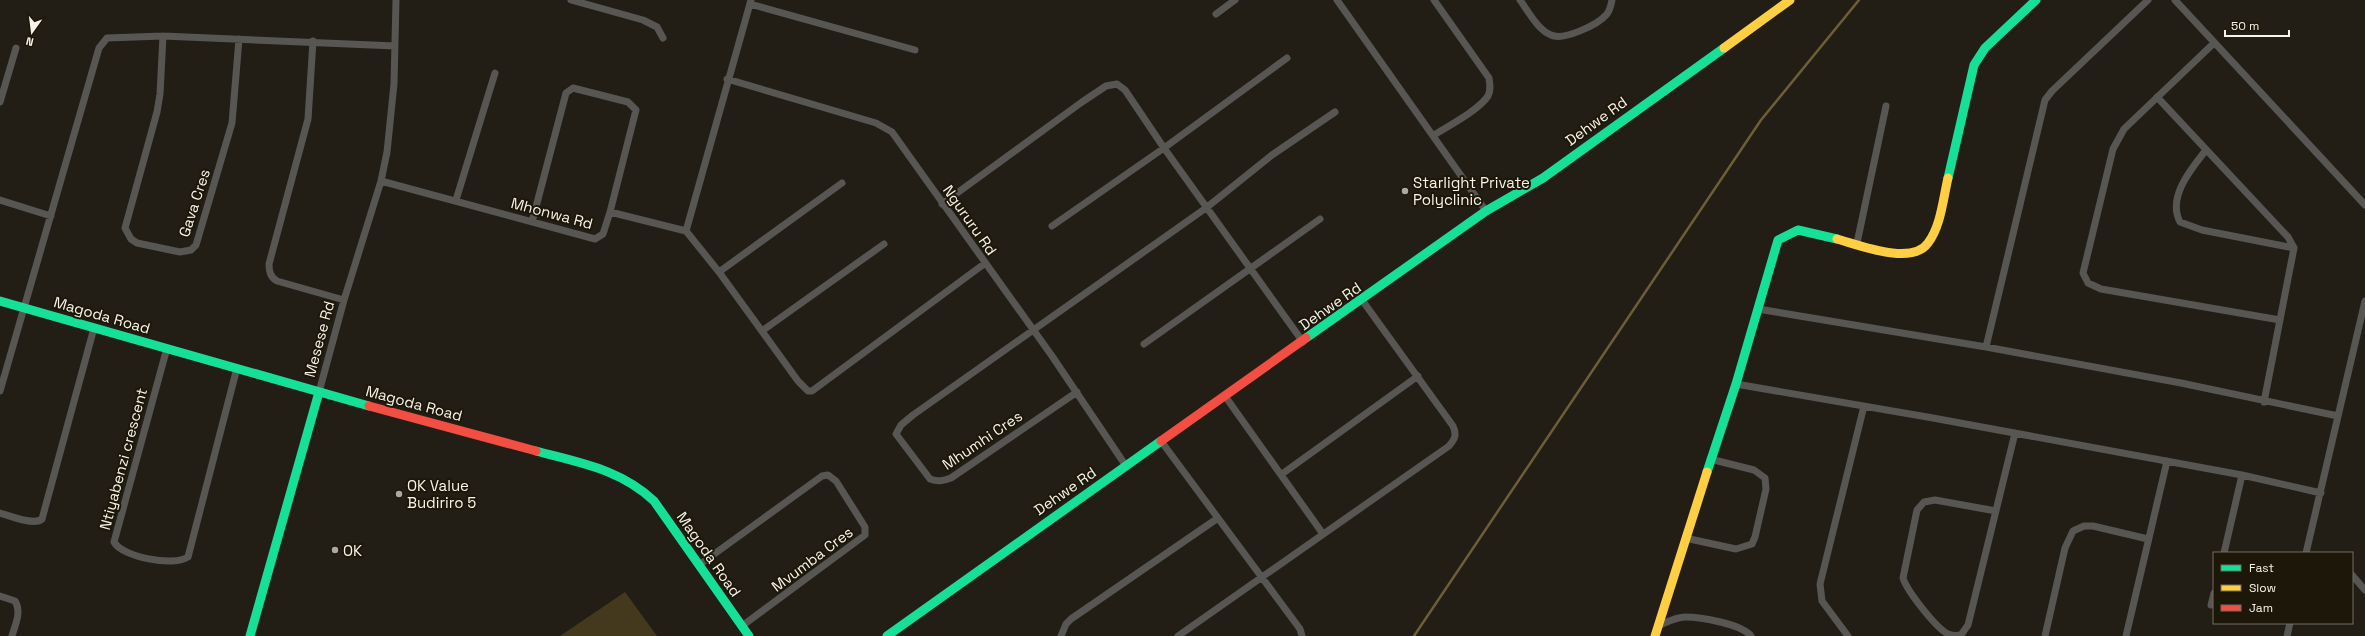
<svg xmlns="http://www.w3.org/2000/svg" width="2365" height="636" viewBox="0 0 2365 636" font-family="'Space Grotesk',sans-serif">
<rect width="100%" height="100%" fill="#221e16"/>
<path fill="#44391d" d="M625 592 657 636H560Z"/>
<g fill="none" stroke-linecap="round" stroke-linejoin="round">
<path stroke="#6d5e36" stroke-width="2.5" d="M1414 636 1761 120 1859 0"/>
<path stroke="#585652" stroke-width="7" d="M571 0 643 20 657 27 663 38
M1337 0 1486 211
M1520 0C1528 11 1538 30 1551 35 1563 41 1598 25 1607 14 1610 10 1611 5 1612 0
M2175 0 2365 205
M750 4 915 50
M1216 14 1235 0
M163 36 160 94 157 112 125 228 131 239 137 243 180 252 191 250 196 245 232 123 239 39
M313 41 308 119 269 264C269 271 270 277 277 281L344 300
M2214 43 2124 129 2113 149 2083 273 2088 283 2101 289 2280 320
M727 79 876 123 892 132 1052 356 1126 466
M2157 97 2288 237 2294 248 2264 402
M0 102 16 48
M1434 135C1448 126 1479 110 1488 96 1491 90 1490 84 1489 78L1434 0
M2206 150C2191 169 2167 197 2180 222L2202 230 2294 248
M381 181 595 239 603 234 610 212 686 231 719 272 798 381 808 391H812L984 264
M0 200 51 216
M456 200 495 73
M942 204 1082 102 1106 86 1117 84 1125 90 1164 148 1303 342
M532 222 566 93 573 88 628 102 636 110 610 212
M1052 226 1164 148 1287 58
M686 231 751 0
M1857 243 1886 106
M719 272 842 183
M1758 309 1986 347 2181 383 2338 416
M762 331 884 244
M1144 344 1320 219
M1986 347 2045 100 2052 91 2148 0
M167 348 114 542C122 557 174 567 188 557L237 368
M1736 384 1933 418 2242 475 2321 493
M0 391 99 48 107 38 163 36 395 46
M319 392 344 300 381 181 387 152 394 84 396 0
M1077 392 951 478C943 481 938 482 930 479L896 434 901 425 913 415 1206 208 1272 155 1335 112
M1225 396 1323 534
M1161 441 1300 629 1302 636
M1282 474 1418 376
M1996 511 1935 500 1924 502 1917 510 1903 578C1907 591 1936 628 1948 634 1953 636 1956 636 1961 635L1968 625 2015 433
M0 513C10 516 34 526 42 519L94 328
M1685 538 1736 549 1752 544 1755 537 1766 489 1765 478 1754 470 1710 459
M2224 553 2242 475
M2306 553 2365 301
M699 565 822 476 828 475 836 481 865 527V535L742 626
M2352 575 2365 590
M0 596 15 601C22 612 15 625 12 636
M2211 605 2214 593
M1658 626C1667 622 1676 617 1685 617 1700 617 1742 624 1751 636
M1061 636 1066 624 1071 619 1218 518
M1178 636 1449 446C1455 439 1457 435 1453 426L1362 300
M1848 636 1822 601 1820 584 1864 406
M2045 636 2065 548 2073 531 2084 526H2093L2148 539
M2126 636 2167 461
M2287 636 2290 623"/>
<path stroke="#16e098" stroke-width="9" d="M1948 178 1974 65 1985 48 2036 0
M0 301 369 406
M1306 338 1486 211 1543 178 1724 48
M536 451C580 463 620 469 654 501L749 636
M1707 472 1736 384 1778 240 1798 230 1837 239
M250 636 319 392
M887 636 1161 441"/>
<path stroke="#ffcf43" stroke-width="9" d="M1724 48 1790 0
M1837 239C1859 245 1912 266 1928 243 1941 226 1943 199 1948 178
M1655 636 1707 472"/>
<path stroke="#f24e42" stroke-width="9" d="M369 406 536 451
M1161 441 1306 338"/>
</g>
<g fill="#ada9a0" stroke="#1c1709" stroke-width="1.5">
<circle cx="1405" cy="191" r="4"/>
<circle cx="399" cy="494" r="4"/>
<circle cx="335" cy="550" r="4"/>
</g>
<g text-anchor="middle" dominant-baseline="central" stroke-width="4" stroke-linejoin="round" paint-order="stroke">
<g font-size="15" fill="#f8f4ea" stroke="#1c1709">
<text transform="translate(1596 121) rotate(-36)">Dehwe Rd</text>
<text transform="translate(194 203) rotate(-72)">Gava Cres</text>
<text transform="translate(552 213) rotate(15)">Mhonwa Rd</text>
<text transform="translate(970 220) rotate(55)">Ngururu Rd</text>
<text transform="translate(1330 306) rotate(-35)">Dehwe Rd</text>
<text transform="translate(102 315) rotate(16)">Magoda Road</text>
<text transform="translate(319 339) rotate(-75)">Mesese Rd</text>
<text transform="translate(414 403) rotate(15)">Magoda Road</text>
<text transform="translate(982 440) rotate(-34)">Mhumhi Cres</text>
<text transform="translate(123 459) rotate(-75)">Ntiyabenzi crescent</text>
<text transform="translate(1065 491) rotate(-35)">Dehwe Rd</text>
<text transform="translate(709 554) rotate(55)">Magoda Road</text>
<text transform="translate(812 559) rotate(-37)">Mvumba Cres</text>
</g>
<g font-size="15" fill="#f8f4ea" stroke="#1c1709" text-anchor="start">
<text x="1413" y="182">Starlight Private<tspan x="1413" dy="17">Polyclinic</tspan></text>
<text x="407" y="485">OK Value<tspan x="407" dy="17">Budiriro 5</tspan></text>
<text x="343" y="550">OK</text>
</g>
</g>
<rect x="2213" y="552" width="140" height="72" fill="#1c1709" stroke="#746f63"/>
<rect x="2221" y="565" width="20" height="6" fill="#16e098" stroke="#746f63"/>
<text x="2249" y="572" font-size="12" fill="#f8f4ea">Fast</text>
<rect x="2221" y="585" width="20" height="6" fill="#ffcf43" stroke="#746f63"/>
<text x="2249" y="592" font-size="12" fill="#f8f4ea">Slow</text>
<rect x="2221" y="605" width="20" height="6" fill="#f24e42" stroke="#746f63"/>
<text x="2249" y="612" font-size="12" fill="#f8f4ea">Jam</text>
<g transform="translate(32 32) rotate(194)" stroke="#1c1709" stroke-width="3" paint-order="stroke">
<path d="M0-3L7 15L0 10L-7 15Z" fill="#f8f4ea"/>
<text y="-6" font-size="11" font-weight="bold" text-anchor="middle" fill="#f8f4ea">N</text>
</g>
<path d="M2225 30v6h64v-6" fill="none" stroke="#f8f4ea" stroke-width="2"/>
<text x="2231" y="30" font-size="12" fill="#f8f4ea" stroke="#1c1709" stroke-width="3" paint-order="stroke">50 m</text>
</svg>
